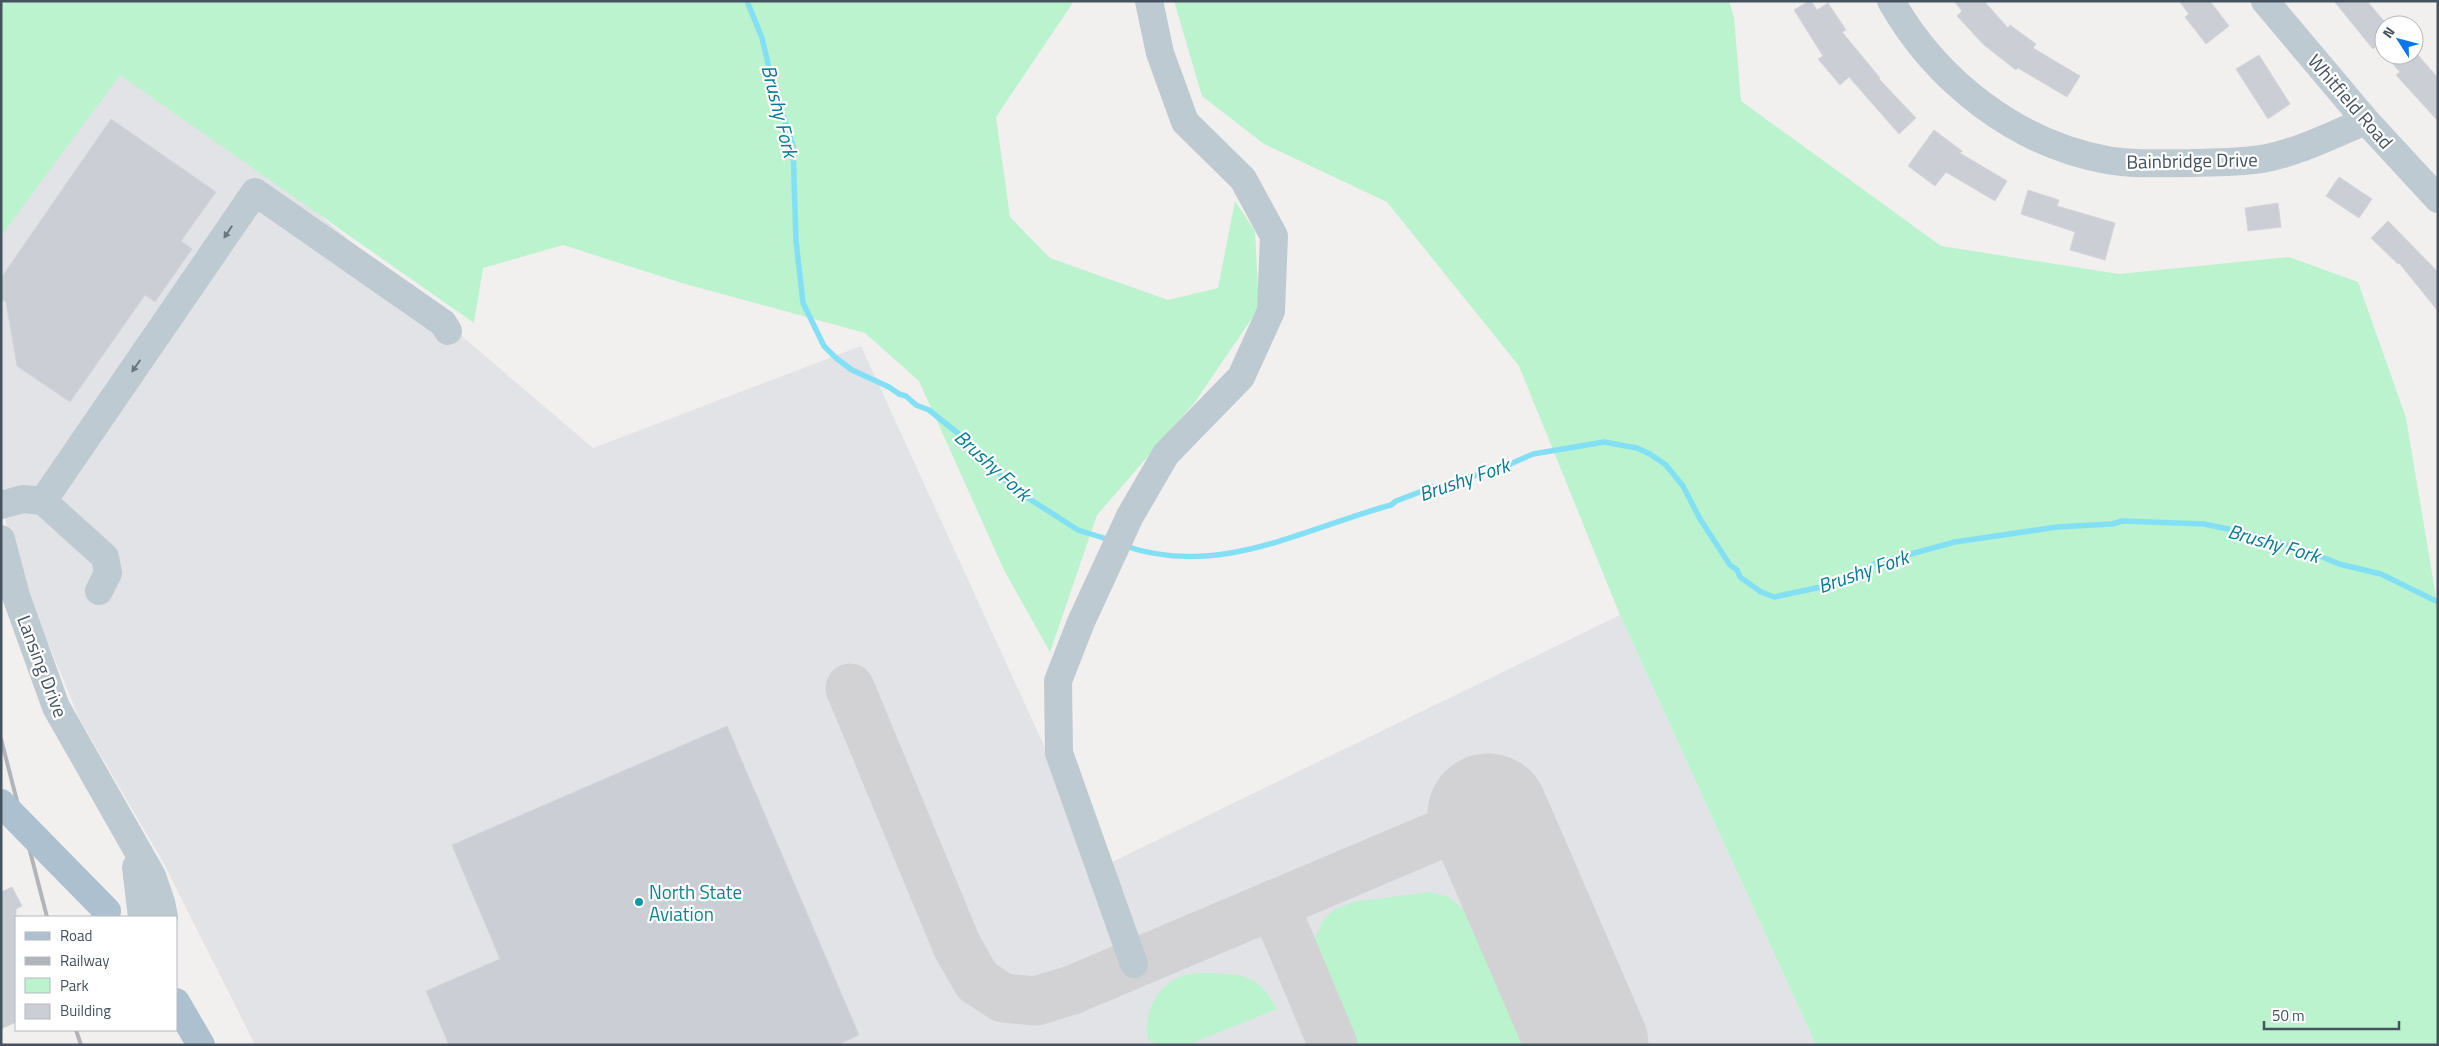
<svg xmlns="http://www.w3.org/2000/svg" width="2439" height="1046" viewBox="0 0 2439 1046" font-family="'Titillium Web',sans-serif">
<rect width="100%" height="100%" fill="#f2efef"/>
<path fill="#e1e3e7" d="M120 45 593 448 861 346 1100 868 1620 615 1816 1045H255L163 862 79 718 14 559 1 501V212Z"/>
<path fill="#baf3ce" d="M1 1H1074L996 117 1010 217 1050 258 1168 300 1218 288 1235 201 1255 231 1259 308 1195 402 1097 515 1050 652 1004 570 919 381 865 333 682 283 563 245 483 268 474 323 120 75 1 236Z
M1174 1H1729L1734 17 1741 101 1941 246 2119 274 2289 257 2358 282 2406 418 2438 609V1045H1816L1620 615 1519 366 1387 202 1264 144 1202 96Z
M1430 892 1449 897 1468 914 1524 1045H1347L1321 985 1314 941 1323 920 1334 910 1353 902Z
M1208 973C1244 974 1259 975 1277 1009L1187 1045H1160L1148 1040C1143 1012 1157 984 1185 975 1192 973 1201 973 1208 973Z"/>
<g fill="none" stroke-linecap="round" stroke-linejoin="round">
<path stroke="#83e0f4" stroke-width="5.5" d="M747 1 762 38 772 80 793 146 796 241 803 303 824 346 836 358 852 370 889 387 899 394 906 396 916 405 929 410 965 439 982 459 998 471 1002 478 1017 491 1078 530 1110 540
M1125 546C1219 578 1303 529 1391 505L1396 501 1433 487H1442L1457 480 1497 470 1533 454 1604 442 1637 448 1650 454 1666 465 1683 486 1700 519 1730 565 1737 570 1740 577 1761 592 1774 597 1821 587 1856 575 1874 564 1955 542 2057 527 2112 524 2122 521 2204 524 2247 533 2308 551 2339 564 2381 574 2438 602"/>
<path stroke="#d2d2d4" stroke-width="49" d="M850 688 957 946 977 981 1003 998 1036 1001 1072 990 1488 814
M1274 904 1333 1045"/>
<path stroke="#d2d2d4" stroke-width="121" d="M1488 814 1588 1045"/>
</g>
<path fill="#cbced4" stroke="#d3d5db" d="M1809 1H1811L1817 10 1828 3 1846 30 1842 32 1880 78 1879 79 1916 118 1899 134 1849 77 1840 85 1818 59 1823 56 1794 10Z
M1954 1H1984L2008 28 2010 25 2036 44 2033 48 2080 76 2067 97 2018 68 2016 70 1984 45 1957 16 1962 11Z
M2179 1H2210L2229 26 2206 44 2185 17 2189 14Z
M2334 1H2367L2384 21V39L2373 49Z
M2259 55 2290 104 2268 119 2236 69Z
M2385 55H2418L2438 78V121L2396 75 2400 72Z
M111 119 216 192 181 241 192 249 155 302 145 295 70 402 17 366 6 302 1 299V278Z
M1934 130 1962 151 1960 153 2007 181 1995 201 1946 172 1935 186 1908 166Z
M2339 177 2372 199 2359 218 2326 196Z
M2028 190 2059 200 2057 206 2115 223 2105 260 2070 250 2075 232 2021 214Z
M2278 203 2281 227 2248 231 2245 208Z
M2388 221 2438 272V311L2399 263 2398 264 2371 238Z
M727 726 859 1035 837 1045H449L426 991 500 959 452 845Z
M12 887 22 906 16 909V1022L1 1029V892Z"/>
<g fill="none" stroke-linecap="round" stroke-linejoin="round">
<path stroke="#becad2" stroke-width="28" d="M1891 1C1936 81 2017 144 2107 160 2135 165 2163 163 2191 163 2216 162 2242 163 2267 158 2301 151 2334 134 2366 121
M2265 1 2366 121 2438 199
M43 501 255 192 443 323 448 331
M1 505 23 499 43 501 105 557 108 573 99 591
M1 539 16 596 56 707 152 876 161 902 164 917
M136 867 142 917
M1134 964 1059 753 1058 681 1081 622 1130 516 1166 454 1241 377 1271 311 1274 236 1243 179 1185 122 1160 53 1149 1"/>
<path stroke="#acc0d0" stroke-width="28" d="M176 1002 201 1045"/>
<path stroke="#b1b5ba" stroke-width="4" d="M1 739 47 917
M76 1030 81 1045"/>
<path stroke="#acc0d0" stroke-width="28" d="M1 803 107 911"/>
</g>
<defs><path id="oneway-solid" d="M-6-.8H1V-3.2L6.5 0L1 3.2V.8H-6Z" transform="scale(1.25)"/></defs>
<g fill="#697781">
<use href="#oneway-solid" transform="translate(228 232) rotate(124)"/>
<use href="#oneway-solid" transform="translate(136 366) rotate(125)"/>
</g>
<circle fill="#0f9aa8" stroke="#fff" stroke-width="2" cx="639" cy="902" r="5"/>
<g text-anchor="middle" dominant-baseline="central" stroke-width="4.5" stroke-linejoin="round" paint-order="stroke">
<g font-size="19" fill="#45535e" stroke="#fff">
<text transform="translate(2351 101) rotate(49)">Whitfield Road</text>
<text transform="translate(2192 160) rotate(-1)">Bainbridge Drive</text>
<text transform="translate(43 666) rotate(69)">Lansing Drive</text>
</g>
<g font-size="19" fill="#0d838f" stroke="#fff" text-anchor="start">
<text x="649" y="891">North State<tspan x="649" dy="22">Aviation</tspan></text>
</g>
<g font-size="20" font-style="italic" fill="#037b96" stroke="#fff">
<text transform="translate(780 111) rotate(76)">Brushy Fork</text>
<text transform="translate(993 465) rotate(42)">Brushy Fork</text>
<text transform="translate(1464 479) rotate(-19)">Brushy Fork</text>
<text transform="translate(2274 543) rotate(16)">Brushy Fork</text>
<text transform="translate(1863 571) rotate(-19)">Brushy Fork</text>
</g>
</g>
<rect width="2439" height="1046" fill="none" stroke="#45535e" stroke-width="5"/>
<rect x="15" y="916" width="162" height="115" fill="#ffffff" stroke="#b5babf"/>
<rect x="25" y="932" width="25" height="8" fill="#acc0d0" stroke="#b5babf"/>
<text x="60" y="941" font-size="15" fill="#45535e">Road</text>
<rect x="25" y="957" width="25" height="8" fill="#b1b5ba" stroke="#b5babf"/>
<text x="60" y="966" font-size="15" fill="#45535e">Railway</text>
<rect x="25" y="978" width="25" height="15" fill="#baf3ce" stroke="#b5babf"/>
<text x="60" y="991" font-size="15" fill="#45535e">Park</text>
<rect x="25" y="1004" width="25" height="15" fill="#cbced4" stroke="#b5babf"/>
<text x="60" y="1016" font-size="15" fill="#45535e">Building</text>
<g transform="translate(2399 40) rotate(306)"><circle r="24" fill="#ffffff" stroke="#b5babf"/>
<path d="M0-4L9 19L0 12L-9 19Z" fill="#0976f1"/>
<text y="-8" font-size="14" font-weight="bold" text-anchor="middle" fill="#45535e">N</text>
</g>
<path d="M2264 1021v8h135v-8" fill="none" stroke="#45535e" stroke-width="2.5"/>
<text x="2272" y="1021" font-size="15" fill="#45535e" stroke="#ffffff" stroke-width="4" paint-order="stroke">50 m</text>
</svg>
